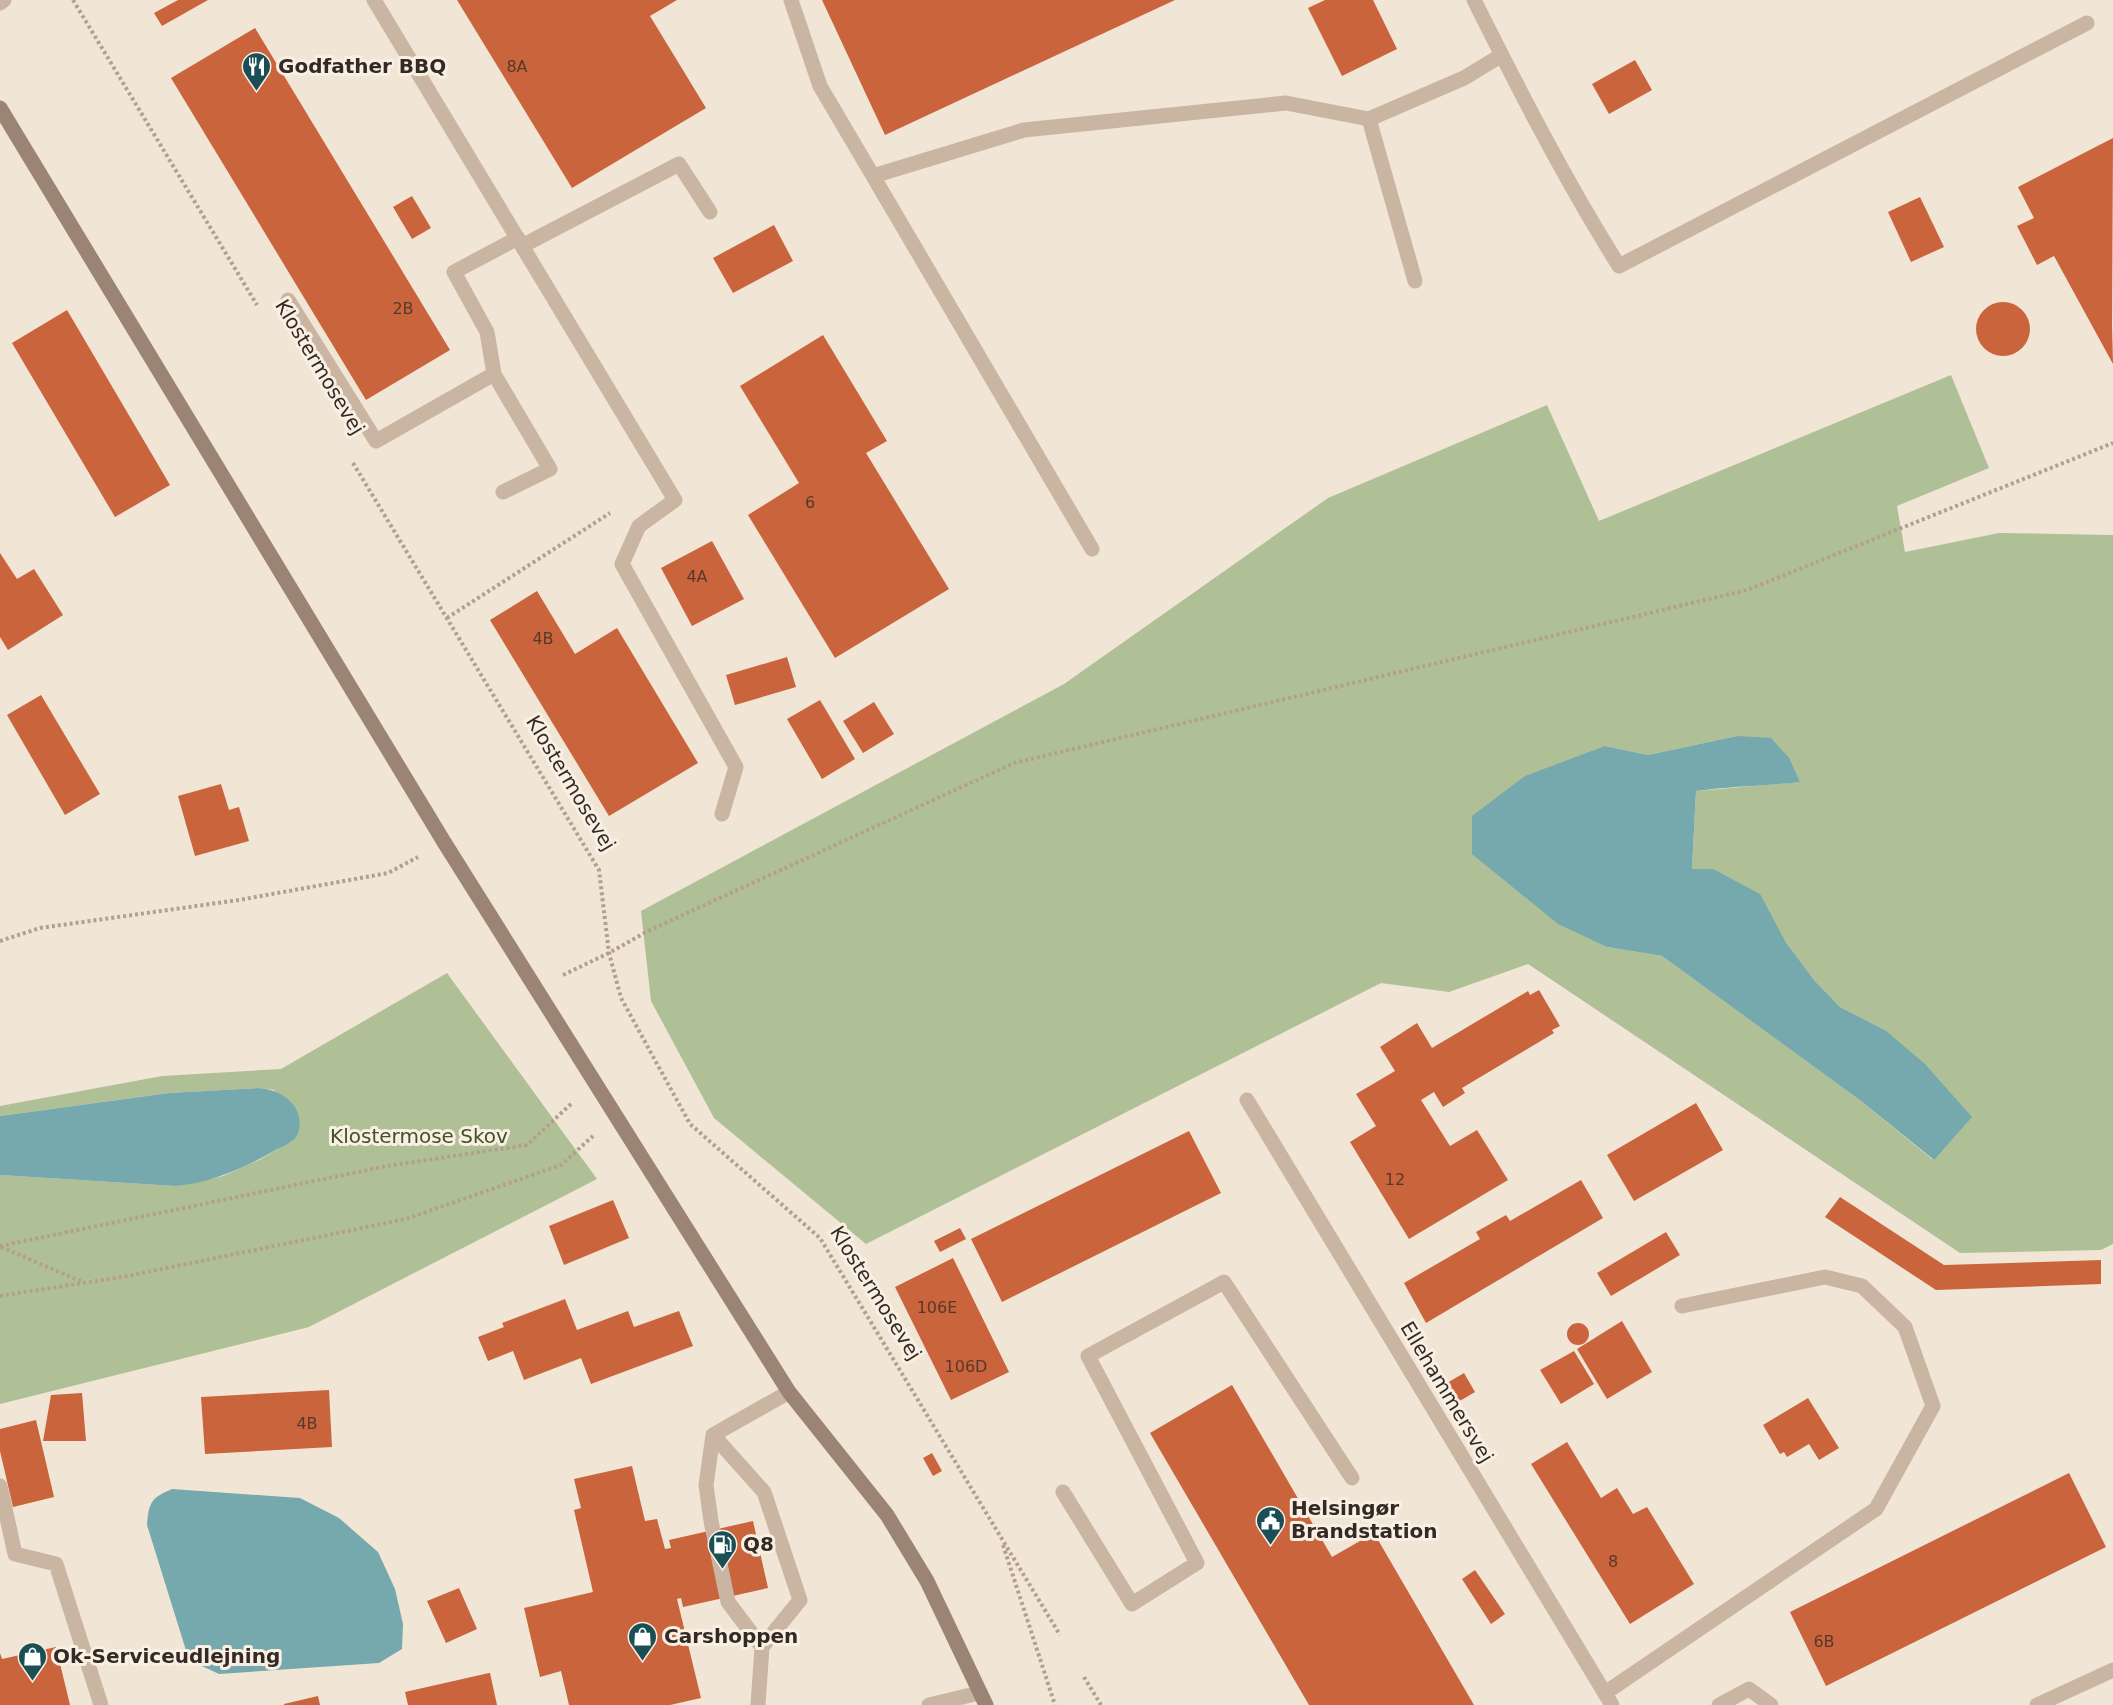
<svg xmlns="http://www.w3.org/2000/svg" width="2113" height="1705" viewBox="0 0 2113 1705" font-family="'DejaVu Sans',sans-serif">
<rect width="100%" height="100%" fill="#f1e5d6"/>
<path fill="#b0c096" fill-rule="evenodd" d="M1951 375 1989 468 1897 506 1905 552 1999 533 2113 535V1244L2101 1250 1960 1253 1528 964 1449 992 1381 983 866 1244 714 1118 651 1001 641 911 1064 684 1328 498 1547 405 1599 521ZM1737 736 1790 759 1800 782 1696 791 1692 869 1785 941 1815 981 1840 1007 1885 1030 1933 1160 1861 1101 1662 956 1607 947 1605 746 1648 755Z
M447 973 597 1179 309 1327 0 1404V1175L175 1186 223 1176 259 1160 291 1142 299 1133 300 1123 274 1090 259 1088 169 1093 0 1116V1106L162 1076 281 1069Z"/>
<path fill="#75a9ae" d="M1737 736 1771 738 1790 759 1800 782C1766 786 1731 786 1696 791L1692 869H1713L1760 894 1785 941 1815 981 1840 1007 1885 1030 1925 1064 1972 1117 1934 1160 1861 1101 1662 956 1607 947 1558 924 1472 854V816L1525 776 1605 746 1648 755Z
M259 1088C275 1090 285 1094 295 1107 299 1114 302 1126 298 1134 294 1142 284 1146 276 1150 244 1168 211 1183 175 1186L0 1175V1116L169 1093Z
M172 1489 300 1498 339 1518 378 1552 395 1589 403 1624 402 1649 379 1663 219 1674 189 1660 147 1525C149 1502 151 1498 172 1489Z"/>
<path fill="#c9643c" d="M178 0H208L162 26 154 13Z
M457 0H677L650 16 706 108 572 188Z
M822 0H1175L885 135Z
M1325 0H1373L1397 49 1342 76 1308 8Z
M255 28 450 350 366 400 171 78Z
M1635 60 1652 90 1609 114 1592 84Z
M2113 138 2112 326 2113 364 2054 256 2037 265 2017 226 2034 218 2018 187Z
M412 196 431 228 412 239 393 207Z
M1920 197 1944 247 1911 262 1888 212Z
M774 225 793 261 733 293 713 258Z
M1976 329a27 27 0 1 1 54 0a27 27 0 1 1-54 0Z
M67 310 170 485 115 517 12 343Z
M823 335 887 441 866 453 949 589 835 658 748 515 799 483 740 386Z
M712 541 744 599 692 626 661 568Z
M0 553 17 579 34 569 63 615 8 650 0 637Z
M537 591 575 654 617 628 698 763 609 816 490 620Z
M787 657 796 687 735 705 726 675Z
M41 695 100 794 65 815 7 715Z
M820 700 855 759 822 779 787 719Z
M874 702 894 734 863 753 843 721Z
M221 784 229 810 239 807 249 841 195 856 178 796Z
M1539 990 1560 1026 1552 1030 1554 1033 1462 1088 1465 1093 1443 1107 1434 1092 1421 1100 1450 1146 1477 1130 1508 1180 1409 1239 1350 1142 1376 1126 1356 1094 1395 1071 1380 1047 1417 1023 1432 1048 1528 991 1530 995Z
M1696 1103 1723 1150 1634 1201 1607 1155Z
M1189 1131 1221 1193 1002 1302 971 1239Z
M1581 1180 1603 1218 1426 1323 1404 1283 1480 1239 1476 1232 1506 1215 1510 1221Z
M1840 1197 1944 1265 2101 1260V1284L1936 1290 1825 1217Z
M613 1200 629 1238 564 1265 549 1226Z
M960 1228 966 1239 940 1252 934 1241Z
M1666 1232 1680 1255 1611 1296 1597 1273Z
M953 1258 1009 1372 951 1400 895 1287Z
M565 1299 577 1330 628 1311 634 1327 679 1311 693 1346 591 1384 581 1358 524 1380 513 1351 488 1361 478 1337 504 1327 502 1323Z
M1622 1321 1652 1372 1607 1399 1577 1349Z
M1567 1334a11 11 0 1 1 22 0a11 11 0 1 1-22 0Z
M1574 1351 1594 1384 1561 1404 1540 1370Z
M1464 1373 1475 1392 1458 1402 1447 1383Z
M1232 1385 1332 1557 1374 1533 1474 1705H1309L1150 1433Z
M329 1390 332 1447 205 1454 201 1397Z
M82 1393 86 1441H43L51 1395Z
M1808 1398 1839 1448 1819 1460 1809 1444 1787 1457 1784 1452 1780 1454 1763 1425Z
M36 1420 54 1497 13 1507 0 1451V1429Z
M1567 1442 1601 1498 1617 1488 1633 1514 1647 1507 1694 1584 1630 1624 1531 1464Z
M932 1453 942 1471 933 1476 923 1458Z
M632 1466 645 1521 657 1519 665 1549 671 1548 669 1540 753 1521 768 1588 683 1607 681 1598 677 1599 701 1698 670 1705H569L561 1671 540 1677 524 1608 593 1592 574 1510 581 1508 574 1479Z
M2069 1473 2106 1547 1826 1686 1790 1612Z
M1475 1570 1505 1614 1491 1624 1462 1579Z
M459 1588 477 1629 446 1643 427 1601Z
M56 1647 70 1705H0V1653L2 1659Z
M489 1673H490L497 1705H408L405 1692Z
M318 1696 320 1705H284V1704Z"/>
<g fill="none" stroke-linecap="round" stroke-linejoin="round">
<path stroke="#b49f8c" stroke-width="4" stroke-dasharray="3 3" stroke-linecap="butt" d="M73 0 257 305
M353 463 599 870 609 953 621 998 690 1124 820 1238 1060 1635
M447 618 610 513
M0 941 40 928 239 900 388 873 418 857
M563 975 609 953 648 931 1014 763 1747 590 2113 443
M0 1246 387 1166 527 1145 572 1103
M1 1247 85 1283
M0 1296 128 1276 406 1219 561 1165 593 1136
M1003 1545 1055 1705
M1084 1677 1101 1705"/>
<path stroke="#c9b5a2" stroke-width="15" d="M374 0 675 500 639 526 622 564 736 767 722 814
M791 0 820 86 873 176
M1474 0C1519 90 1565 180 1619 266L2087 23
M522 246 679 164 710 212
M1415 281 1369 119 1464 78 1502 55
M288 300 376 441 494 374
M503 492 550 469 494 374 487 332 454 272 518 238
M1092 549 873 176 1024 130 1286 103 1369 119
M713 1435 764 1492 800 1600 762 1647 758 1705
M713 1435 706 1485 711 1521 728 1602 762 1647
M713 1435 789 1392
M0 1486 15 1554 56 1564 101 1705
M1063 1492 1132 1604 1197 1563 1088 1356 1224 1282 1352 1478
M1605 1693 1876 1509 1933 1406 1905 1327 1862 1286 1825 1277 1682 1306"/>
<path stroke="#c9b5a2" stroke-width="15" d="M0 3 4 0
M1247 1100 1612 1705
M929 1705 979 1693
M1719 1705 1749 1689 1771 1705
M2037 1705 2113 1670"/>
<path stroke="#9c8474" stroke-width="15" d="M0 108 444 842 789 1392 887 1515 927 1581 986 1705"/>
</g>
<defs>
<symbol id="restaurant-pin" viewBox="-11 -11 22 30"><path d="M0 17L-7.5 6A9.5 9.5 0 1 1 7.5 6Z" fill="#1a4f55" stroke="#f9efe2"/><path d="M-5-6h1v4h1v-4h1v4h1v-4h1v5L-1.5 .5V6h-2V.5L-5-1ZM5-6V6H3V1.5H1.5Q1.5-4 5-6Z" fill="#fff"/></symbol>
<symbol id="civic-pin" viewBox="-11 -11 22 30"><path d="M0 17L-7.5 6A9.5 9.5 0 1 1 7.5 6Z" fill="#1a4f55" stroke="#f9efe2"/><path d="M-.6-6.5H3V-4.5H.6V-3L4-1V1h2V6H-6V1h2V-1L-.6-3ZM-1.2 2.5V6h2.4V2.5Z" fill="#fff"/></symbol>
<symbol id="fuel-pin" viewBox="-11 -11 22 30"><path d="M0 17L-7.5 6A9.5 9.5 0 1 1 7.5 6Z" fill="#1a4f55" stroke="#f9efe2"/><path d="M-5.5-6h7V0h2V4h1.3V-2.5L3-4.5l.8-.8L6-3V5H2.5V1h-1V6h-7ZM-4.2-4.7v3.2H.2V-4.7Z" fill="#fff"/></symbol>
<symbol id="shop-pin" viewBox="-11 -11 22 30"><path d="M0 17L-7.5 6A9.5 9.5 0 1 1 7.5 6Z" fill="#1a4f55" stroke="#f9efe2"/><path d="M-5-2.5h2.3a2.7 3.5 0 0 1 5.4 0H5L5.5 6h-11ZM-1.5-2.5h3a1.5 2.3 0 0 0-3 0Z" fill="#fff"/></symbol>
</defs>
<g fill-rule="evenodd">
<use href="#restaurant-pin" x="240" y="50" width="33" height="45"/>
<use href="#civic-pin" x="1254" y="1504" width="33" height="45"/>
<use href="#fuel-pin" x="706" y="1528" width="33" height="45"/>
<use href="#shop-pin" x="626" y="1620" width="33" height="45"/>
<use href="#shop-pin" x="16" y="1640" width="33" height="45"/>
</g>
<g text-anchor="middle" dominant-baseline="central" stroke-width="6" stroke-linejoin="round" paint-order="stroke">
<g font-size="16" fill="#58382b">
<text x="517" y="66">8A</text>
<text x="403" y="308">2B</text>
<text x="810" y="502">6</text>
<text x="697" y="576">4A</text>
<text x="543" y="638">4B</text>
<text x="1395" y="1179">12</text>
<text x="937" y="1307">106E</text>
<text x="966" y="1366">106D</text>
<text x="307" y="1423">4B</text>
<text x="1613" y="1561">8</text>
<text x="1824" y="1641">6B</text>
</g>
<g font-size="20" font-weight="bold" fill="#332a25" stroke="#f9efe2" text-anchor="start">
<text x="278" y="66">Godfather BBQ</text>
<text x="1291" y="1508">Helsingør<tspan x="1291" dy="23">Brandstation</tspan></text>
<text x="743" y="1544">Q8</text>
<text x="664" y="1636">Carshoppen</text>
<text x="53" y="1656">Ok-Serviceudlejning</text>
</g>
<g font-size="20" fill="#332a25" stroke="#f9efe2">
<text transform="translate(320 367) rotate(59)">Klostermosevej</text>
<text transform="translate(571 783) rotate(59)">Klostermosevej</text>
<text transform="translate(876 1293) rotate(58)">Klostermosevej</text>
<text transform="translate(1447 1392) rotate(59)">Ellehammersvej</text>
</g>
<g font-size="20" fill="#415228" stroke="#f9efe2">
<text x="419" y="1136">Klostermose Skov</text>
</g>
</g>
</svg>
